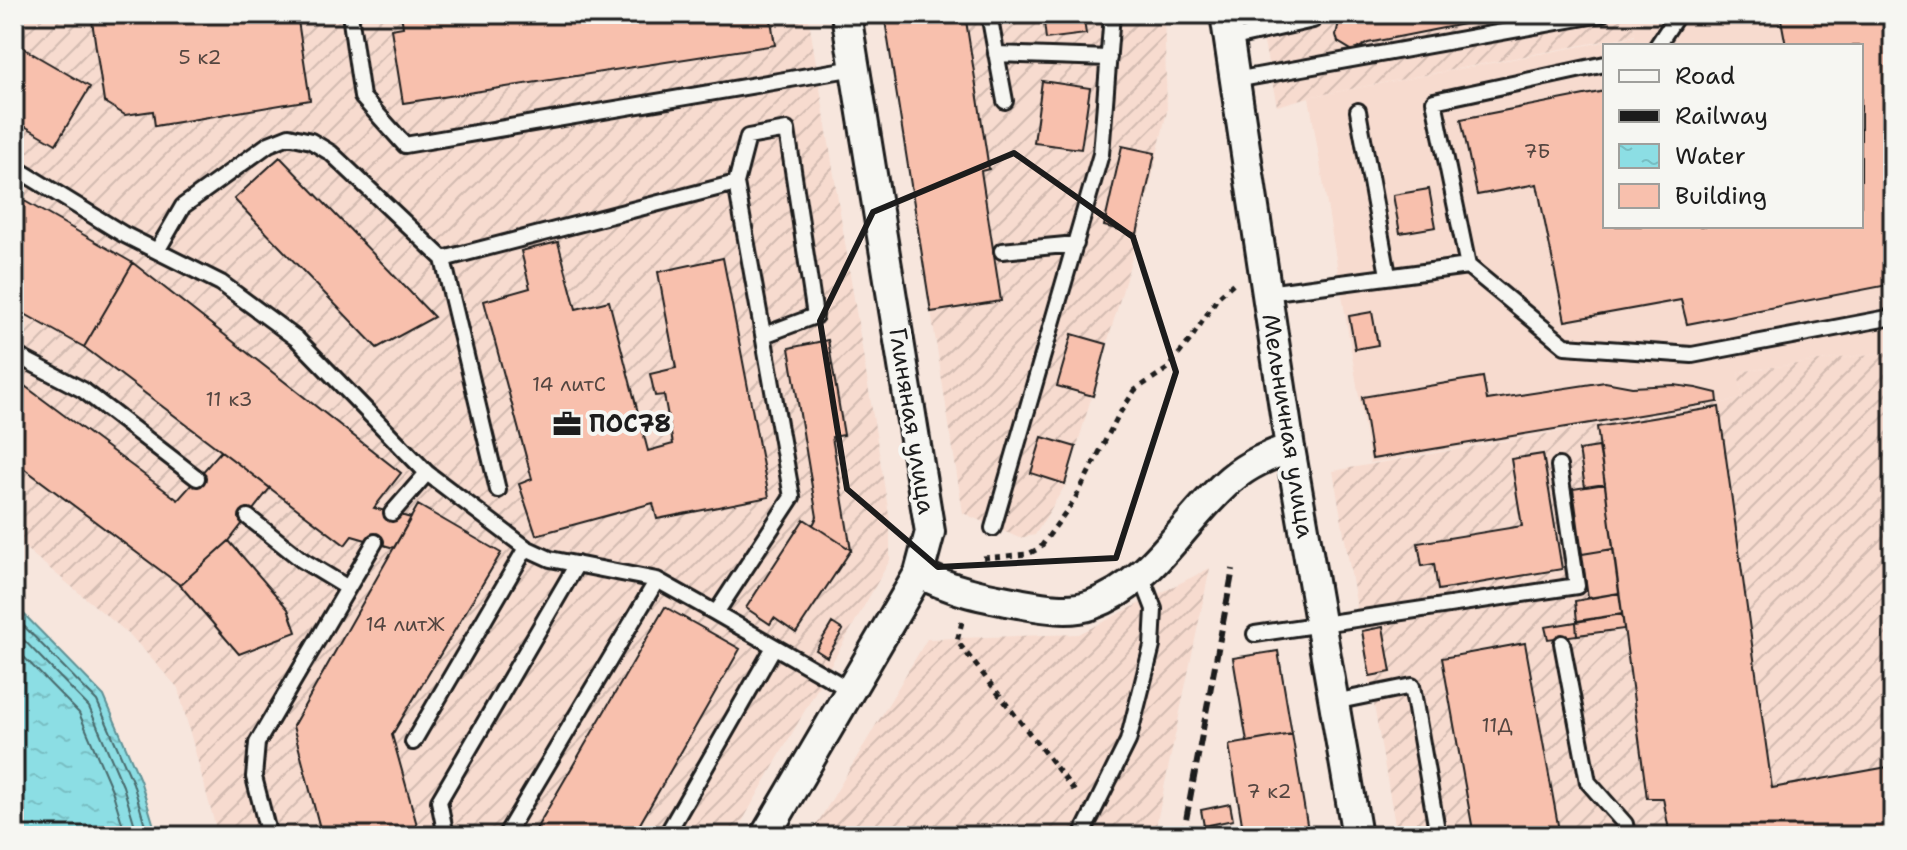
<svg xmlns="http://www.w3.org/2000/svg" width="1907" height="850" viewBox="0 0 1907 850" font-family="'Shantell Sans',sans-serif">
<defs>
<pattern id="industrial-furrows" width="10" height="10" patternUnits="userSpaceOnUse" patternTransform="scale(2)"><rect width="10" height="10" fill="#f7dbcf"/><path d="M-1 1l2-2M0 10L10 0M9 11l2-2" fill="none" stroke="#d3bbb1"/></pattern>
<pattern id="water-ripples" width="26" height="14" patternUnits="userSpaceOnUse" patternTransform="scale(2)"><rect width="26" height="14" fill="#8cdee4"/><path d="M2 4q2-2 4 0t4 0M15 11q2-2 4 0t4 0" fill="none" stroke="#78bec3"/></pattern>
</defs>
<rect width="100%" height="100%" fill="#f7e6dd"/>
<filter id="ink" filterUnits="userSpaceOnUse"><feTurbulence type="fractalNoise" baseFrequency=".0125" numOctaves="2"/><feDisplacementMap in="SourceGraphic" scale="16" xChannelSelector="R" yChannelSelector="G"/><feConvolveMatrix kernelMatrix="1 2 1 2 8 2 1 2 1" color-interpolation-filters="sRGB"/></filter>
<g filter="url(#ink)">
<path fill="#f7dbcf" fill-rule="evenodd" d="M1631 14H1893V351L1738 372 1743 398 1723 403 1370 463 1309 97 1635 36ZM1605 46H1861V226H1605Z"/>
<path fill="url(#industrial-furrows)" d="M14 14H808L890 521V560L734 836H218L178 688 130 635 14 539Z
M884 14H1164L1167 111 1139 234 1066 484 1035 535 1019 538 963 513Z
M1258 14H1631L1635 35 1309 97 1277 106Z
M1893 351V836H1397L1333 471 1723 403 1743 398 1738 372Z
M1210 568 1154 836H810L927 639 1079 634Z"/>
<path fill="url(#water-ripples)" stroke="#5f9094" stroke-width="2" d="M14 604 104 696 140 780 157 836H14Z"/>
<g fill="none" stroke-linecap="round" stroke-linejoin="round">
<path stroke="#496a6c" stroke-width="2" d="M14 616 97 701 133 783 148 836
M14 630 89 707 123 786 138 836
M14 647 79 713 112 790 126 836"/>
</g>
<path fill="#f8c0ad" stroke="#1c1c1c" stroke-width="2" d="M91 14H297L310 100 155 126 153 111 125 115 104 102Z
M401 14H770L775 45 403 103 391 29 403 27Z
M884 14H965L989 169 981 171 1001 301 931 312Z
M1043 14H1083L1086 34 1046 39Z
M1337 14H1514L1368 43 1353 51 1338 42 1336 35 1339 22Z
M1780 14H1893V284L1687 324 1681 300 1565 321 1537 184 1477 195 1461 119 1605 91V226H1861V46H1786Z
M14 43 90 87 56 144 14 120Z
M1042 81 1090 88 1081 149 1034 143Z
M1122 146 1155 153 1137 234 1104 226Z
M280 157 434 317 377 348 234 199Z
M1429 189 1436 227 1400 233 1393 195Z
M14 195 133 263 84 347 14 308Z
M558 242 576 309 609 301 648 451 673 444 664 395 655 396 650 374 676 368 658 272 723 258 769 497 657 519 653 503 536 535 519 484 532 479 484 301 530 288 521 251Z
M133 263 401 473 374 508 411 518 394 548 352 536 345 545 84 347Z
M1372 312 1378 345 1355 349 1349 316Z
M1072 334 1107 344 1093 396 1057 386Z
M828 340 844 435 832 437 851 550 813 525 817 517 789 348Z
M1483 377 1487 400 1605 382 1632 387 1674 385 1696 388 1717 393 1718 402 1372 459 1362 397Z
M14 378 178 500 221 451 270 488 229 541 180 585 14 461Z
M1719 407 1772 788 1893 766V836H1670L1663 798H1647L1597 427Z
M1042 437 1076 447 1065 484 1031 473Z
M1599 447 1605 484 1585 487 1579 450Z
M1543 454 1562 569 1438 590 1434 564 1422 566 1418 543 1522 526 1511 459Z
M1605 484 1613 549 1582 554 1573 489Z
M418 505 501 553 392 735 420 836H322L293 726Z
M804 519 851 550 796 633 774 618 770 624 746 608Z
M229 541 288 609 296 632 239 654 180 585Z
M1613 549 1619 593 1588 598 1582 554Z
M1619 593 1622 614 1577 621 1575 601Z
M665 607 740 649 633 836H532Z
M1622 614 1624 629 1577 635 1576 622Z
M1576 622 1577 635 1548 639 1545 627Z
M832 623 843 630 827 657 816 650Z
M1383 627 1391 672 1370 676 1362 631Z
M1525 643 1560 836H1474L1442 658Z
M1278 651 1292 734 1247 742 1233 658Z
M1292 734 1309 836H1244L1229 745Z
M1230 804 1233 820 1204 826 1201 810Z"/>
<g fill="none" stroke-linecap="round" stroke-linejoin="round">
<defs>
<path id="service" d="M350 14 362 97 405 145 855 68
M989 14 1005 101
M1229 39 1313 20 1312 14
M1657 46 1678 14
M996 54 1109 58
M1235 80 1602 14
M1358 111 1388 275
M14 167 123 234 221 283 297 339 427 473 526 548 550 559 657 580 716 613
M736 183 748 137 787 130 815 316 764 335
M157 251 183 206 269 144 289 136 311 141 331 153 443 259 736 183 792 497 716 613 850 690
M1002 251 1076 244
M443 259 498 490
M1468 266 1434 101 1605 64
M1267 293 1468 266 1565 346 1692 355 1893 317
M14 354 83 390 197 478
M392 513 427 473
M248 517 302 560 348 588
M993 528 1101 154 1112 14
M1255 634 1577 586 1559 466
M1562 643 1588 782 1625 824 1627 836
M1334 702 1412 686 1438 836
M413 742 526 548
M269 836 254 777 257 743 375 542
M446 836 439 801 577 564
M505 836 657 580
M666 836 774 647
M1081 836 1128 741 1152 646 1154 609 1142 578"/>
<path id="minor" d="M1225 14 1290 448 1357 836
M919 573C953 591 981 596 1018 603 1040 607 1069 613 1091 605 1154 583 1183 520 1231 479 1249 464 1268 456 1290 448
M765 836 919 573 930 532 846 14"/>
</defs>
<use href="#service" stroke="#1c1c1c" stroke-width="20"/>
<use href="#minor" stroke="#1c1c1c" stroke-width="34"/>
<path stroke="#1c1c1c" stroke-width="5" stroke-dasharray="6 6" stroke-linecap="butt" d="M983 558 1028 554 1040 548 1075 499 1118 416 1135 390 1167 369 1191 339 1218 297 1236 281
M962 622 957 641 1077 794"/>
<use href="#service" stroke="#f6f6f2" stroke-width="14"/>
<use href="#minor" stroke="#f6f6f2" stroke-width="28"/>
<path stroke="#1c1c1c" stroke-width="6" stroke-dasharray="12 6" stroke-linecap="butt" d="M1183 836 1233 569"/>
</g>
</g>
<path fill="none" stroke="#1c1c1c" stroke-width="6" stroke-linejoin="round" d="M1014 153 1133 237 1176 372 1116 558 938 567 847 489 820 321 873 212Z"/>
<defs>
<symbol id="office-bare" viewBox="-9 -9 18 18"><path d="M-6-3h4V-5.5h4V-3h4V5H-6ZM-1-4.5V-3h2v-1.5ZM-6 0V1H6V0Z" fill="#1c1c1c" stroke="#f6f6f2" stroke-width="2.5" paint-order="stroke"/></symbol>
</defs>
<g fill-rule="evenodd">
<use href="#office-bare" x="547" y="404" width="40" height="40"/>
</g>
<g text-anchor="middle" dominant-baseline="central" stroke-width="8" stroke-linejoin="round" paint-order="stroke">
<g font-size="20" fill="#534540">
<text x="200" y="57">5 к2</text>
<text x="1537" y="151">7Б</text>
<text x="569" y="384">14 литС</text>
<text x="229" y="399">11 к3</text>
<text x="405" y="624">14 литЖ</text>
<text x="1497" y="725">11Д</text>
<text x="1269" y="791">7 к2</text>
</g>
<g font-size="24" fill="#1c1c1c" stroke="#f6f6f2">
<text transform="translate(912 421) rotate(81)">Глиняная улица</text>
<text transform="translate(1288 426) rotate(81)">Мельничная улица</text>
</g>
<g font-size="24" font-weight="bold" fill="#1c1c1c" stroke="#f6f6f2" text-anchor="start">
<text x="589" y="424">ПОС78</text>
</g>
</g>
<rect width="1907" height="850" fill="none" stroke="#f6f6f2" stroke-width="48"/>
<rect x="24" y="24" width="1859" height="802" fill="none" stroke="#1c1c1c" stroke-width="3" filter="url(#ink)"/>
<rect x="1603" y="44" width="260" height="184" fill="#f6f6f2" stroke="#9f9f9c" stroke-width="2"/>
<rect x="1619" y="70" width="40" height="12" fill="#f6f6f2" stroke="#9f9f9c" stroke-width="2"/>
<text x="1675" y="84" font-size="24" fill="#1c1c1c">Road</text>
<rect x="1619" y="110" width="40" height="12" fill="#1c1c1c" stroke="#9f9f9c" stroke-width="2"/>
<text x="1675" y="124" font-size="24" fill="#1c1c1c">Railway</text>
<rect x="1619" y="144" width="40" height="24" fill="url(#water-ripples)" stroke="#9f9f9c" stroke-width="2"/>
<text x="1675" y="164" font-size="24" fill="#1c1c1c">Water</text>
<rect x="1619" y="184" width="40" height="24" fill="#f8c0ad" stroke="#9f9f9c" stroke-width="2"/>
<text x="1675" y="204" font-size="24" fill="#1c1c1c">Building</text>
</svg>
